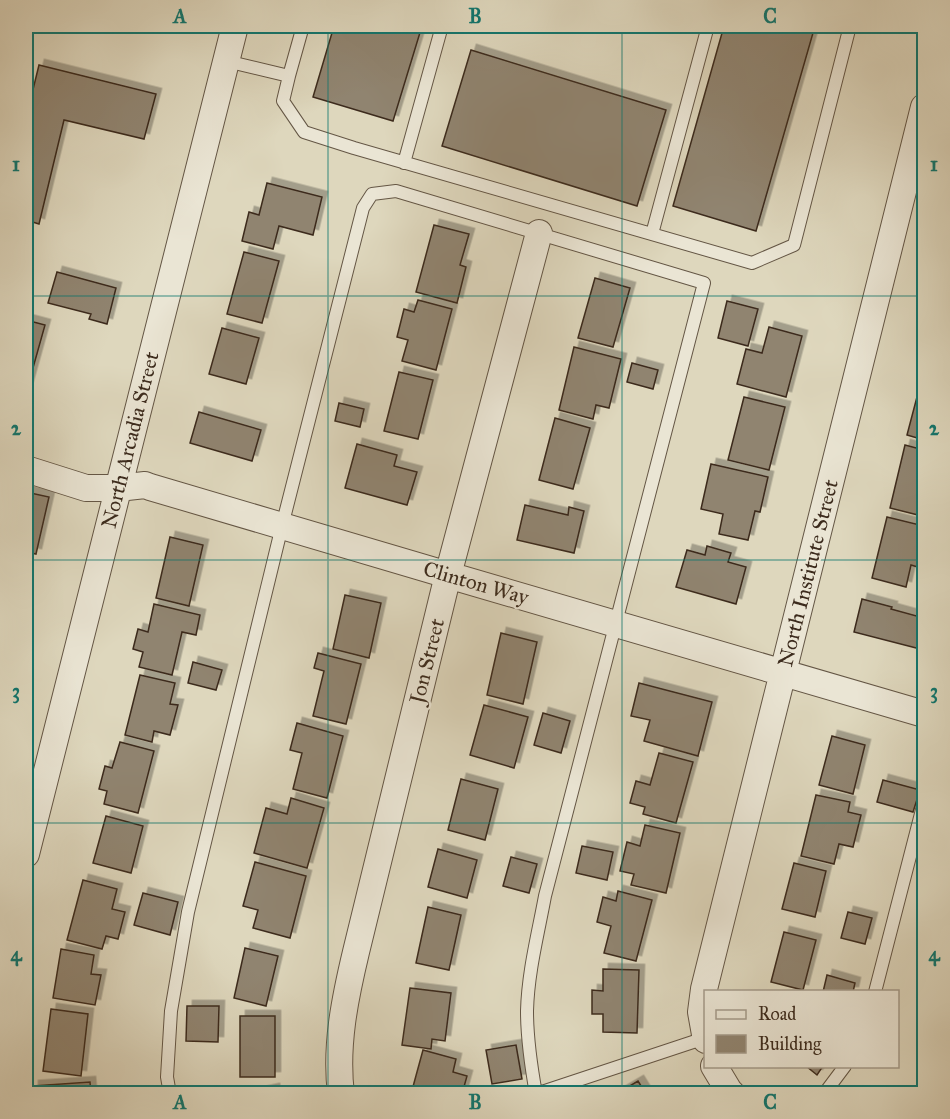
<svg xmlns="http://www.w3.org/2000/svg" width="950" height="1119" viewBox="0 0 950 1119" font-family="'IM FELL Great Primer',serif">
<defs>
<filter id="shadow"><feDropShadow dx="5.5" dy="-5.5" stdDeviation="0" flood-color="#0004"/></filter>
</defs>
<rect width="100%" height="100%" fill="#ded7bd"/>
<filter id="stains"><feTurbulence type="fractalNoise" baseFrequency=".00333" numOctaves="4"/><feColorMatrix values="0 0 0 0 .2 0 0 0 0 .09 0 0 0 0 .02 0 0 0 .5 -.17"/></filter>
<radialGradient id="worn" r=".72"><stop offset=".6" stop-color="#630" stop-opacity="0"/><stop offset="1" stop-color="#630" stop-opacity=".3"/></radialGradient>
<path fill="#908470" stroke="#3c2b1d" stroke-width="1.5" filter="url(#shadow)" d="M334 26H422L393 121 313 97Z
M724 26H815L756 231 673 206Z
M471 50 666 110 637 206 442 146Z
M39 65 156 94 144 139 64 120 39 224 26 220V113L27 114Z
M267 183 322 197 313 235 279 226 273 249 242 241 249 212 259 215Z
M434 225 469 234 460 265 466 267 457 303 416 292Z
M244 252 279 261 262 323 227 314Z
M57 272 116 288 107 324 89 319 91 314 48 303Z
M595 278 630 288 613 347 578 338Z
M418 300 452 309 436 370 402 361 408 340 397 337 404 309 414 312Z
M727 301 758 309 748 346 718 338Z
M26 320 45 325 26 393Z
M769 327 802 336 786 397 737 384 746 349 762 353Z
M222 328 259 338 246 384 209 374Z
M574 347 621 359 609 408 596 405 593 419 559 410Z
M632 363 658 370 653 389 627 382Z
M399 372 433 380 418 439 384 431Z
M923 374 924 375V440L907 435Z
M744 397 785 407 769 470 728 460Z
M339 403 364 409 360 427 335 421Z
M199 412 261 430 252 461 190 443Z
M555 418 590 428 573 489 539 480Z
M357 444 397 455 394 466 417 472 407 505 345 488Z
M905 445 924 450V506L922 516 890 508Z
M711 464 768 477 760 512 755 511 748 540 719 534 723 514 701 509Z
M26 492 49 497 36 554 26 552Z
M525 505 568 515 569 507 584 511 574 553 517 540Z
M887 517 924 526V553L921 568 911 565 906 587 872 578Z
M170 537 203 545 189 606 156 598Z
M707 546 731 553 728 562 746 567 736 604 676 587 687 550 705 555Z
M345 595 381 603 369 658 333 649Z
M862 599 892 607 891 609 924 618V650L854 632Z
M154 604 200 615 196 635 182 632 172 675 139 667 143 652 133 649 138 629 148 632Z
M501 633 537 642 523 704 487 695Z
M318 653 361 664 346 724 313 716 324 671 314 668Z
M193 662 222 670 216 690 188 683Z
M140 675 175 683 170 704 178 705 170 735 154 731 152 742 125 735Z
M639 683 712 702 698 756 644 741 650 720 631 716Z
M484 705 528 717 514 768 470 755Z
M543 713 570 721 561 753 534 745Z
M297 723 343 736 327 798 293 789 302 753 290 750Z
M832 736 865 745 853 794 819 785Z
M120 742 154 751 138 813 104 804 107 791 99 789 105 766 112 768Z
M659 753 693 762 676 823 643 814 645 807 630 803 636 781 650 785Z
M461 779 498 789 485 840 448 830Z
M883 780 920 790 913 812 877 802Z
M816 795 850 802 848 812 861 815 853 847 839 844 834 864 801 856Z
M291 798 324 808 307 868 254 853 266 808 287 814Z
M106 816 143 826 131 873 93 863Z
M645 825 680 833 666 893 631 885 634 874 620 871 627 842 640 846Z
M582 846 613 852 607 880 576 873Z
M438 849 477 860 467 898 428 887Z
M511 857 537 864 529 893 503 886Z
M255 862 306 876 290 938 253 928 258 910 243 906Z
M794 863 826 871 815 917 782 909Z
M83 880 117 889 112 909 125 912 118 939 106 936 102 949 67 940Z
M618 891 652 900 636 961 604 953 611 926 597 922 603 897 616 901Z
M143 893 178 902 170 935 134 925Z
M428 907 461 915 449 970 416 963Z
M848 912 872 918 865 944 841 938Z
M784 932 816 940 803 990 771 982Z
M245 948 278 956 266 1006 234 998Z
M61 949 94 955 91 974 101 975 95 1005 53 998Z
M603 969 639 970 637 1033 603 1032V1014H592V990L603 991Z
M827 975 855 983 853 992H823Z
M410 988 451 993 445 1041 432 1039 431 1049 402 1045Z
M187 1006H219L218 1042 186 1041Z
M51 1009 88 1014 81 1076 43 1071Z
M240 1016H275V1077H240Z
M516 1045 522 1079 492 1084 486 1050Z
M423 1050 456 1059 453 1072 467 1076 462 1094H411Z
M924 1062V1089L918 1087Z
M806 1066H823L817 1075Z
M638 1081 646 1094H616Z
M90 1082 91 1094H33V1086Z
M274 1089 275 1094H251Z"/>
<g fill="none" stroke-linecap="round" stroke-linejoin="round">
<defs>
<path id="service" d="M226 61 289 76 303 26
M289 76 283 101 304 132 354 148 752 263 794 245 850 26
M404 163 442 26
M652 234 708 26
M875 992 924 802
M170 1094 167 1077 171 1011 188 912 282 526 363 208 372 194 396 191 704 283 545 896C538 934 528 972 527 1011 527 1039 531 1066 536 1094
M536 1094 705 1038
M824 1094 845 1066"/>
<path id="minor" d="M26 469 86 488H118L145 485 150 487 448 575 924 714
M26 854 235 26
M706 1040 701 1012 704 989 924 107
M714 1066 729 1091 732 1094
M341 1094C335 1046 345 998 356 952L448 575 539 233"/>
</defs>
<use href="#service" stroke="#645645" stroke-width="14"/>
<use href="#minor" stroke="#645645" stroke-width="28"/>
<use href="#service" stroke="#eae5d4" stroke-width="12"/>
<use href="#minor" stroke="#eae5d4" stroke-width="26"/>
</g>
<path fill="none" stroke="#0f766e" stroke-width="1.5" stroke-opacity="0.55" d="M328 26V1094M622 26V1094M26 296H924M26 560H924M26 823H924"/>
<g text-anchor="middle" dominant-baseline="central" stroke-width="4.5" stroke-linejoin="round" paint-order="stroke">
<g font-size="21" fill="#3c2b1d" stroke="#eae5d4">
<text transform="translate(130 440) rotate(-76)">North Arcadia Street</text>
<text transform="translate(808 573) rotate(-76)">North Institute Street</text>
<text transform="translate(476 583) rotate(16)">Clinton Way</text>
<text transform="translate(427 661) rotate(-76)">Jon Street</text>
</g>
</g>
<rect width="950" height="1119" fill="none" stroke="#ded7bd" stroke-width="66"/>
<rect x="704" y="990" width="195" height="78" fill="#eae5d4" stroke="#a49b8b" stroke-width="1.5"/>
<rect x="716" y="1010" width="30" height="9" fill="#eae5d4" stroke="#a49b8b" stroke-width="1.5"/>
<text x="758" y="1020" font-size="18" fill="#3c2b1d">Road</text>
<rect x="716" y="1035" width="30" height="18" fill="#908470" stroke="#a49b8b" stroke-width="1.5"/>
<text x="758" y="1050" font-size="18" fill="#3c2b1d">Building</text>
<rect x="33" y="33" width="884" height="1053" fill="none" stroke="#0f766e" stroke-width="2"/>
<g font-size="20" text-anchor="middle" font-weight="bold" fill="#0f766e">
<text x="180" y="23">A</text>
<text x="475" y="23">B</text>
<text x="770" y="23">C</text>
<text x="16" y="171">1</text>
<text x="934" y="171">1</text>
<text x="16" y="435">2</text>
<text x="934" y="435">2</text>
<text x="16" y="698">3</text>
<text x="934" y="698">3</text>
<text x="16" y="961">4</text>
<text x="934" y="961">4</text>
<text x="180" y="1109">A</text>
<text x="475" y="1109">B</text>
<text x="770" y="1109">C</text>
</g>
<rect width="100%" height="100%" filter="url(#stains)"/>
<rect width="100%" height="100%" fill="url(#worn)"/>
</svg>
